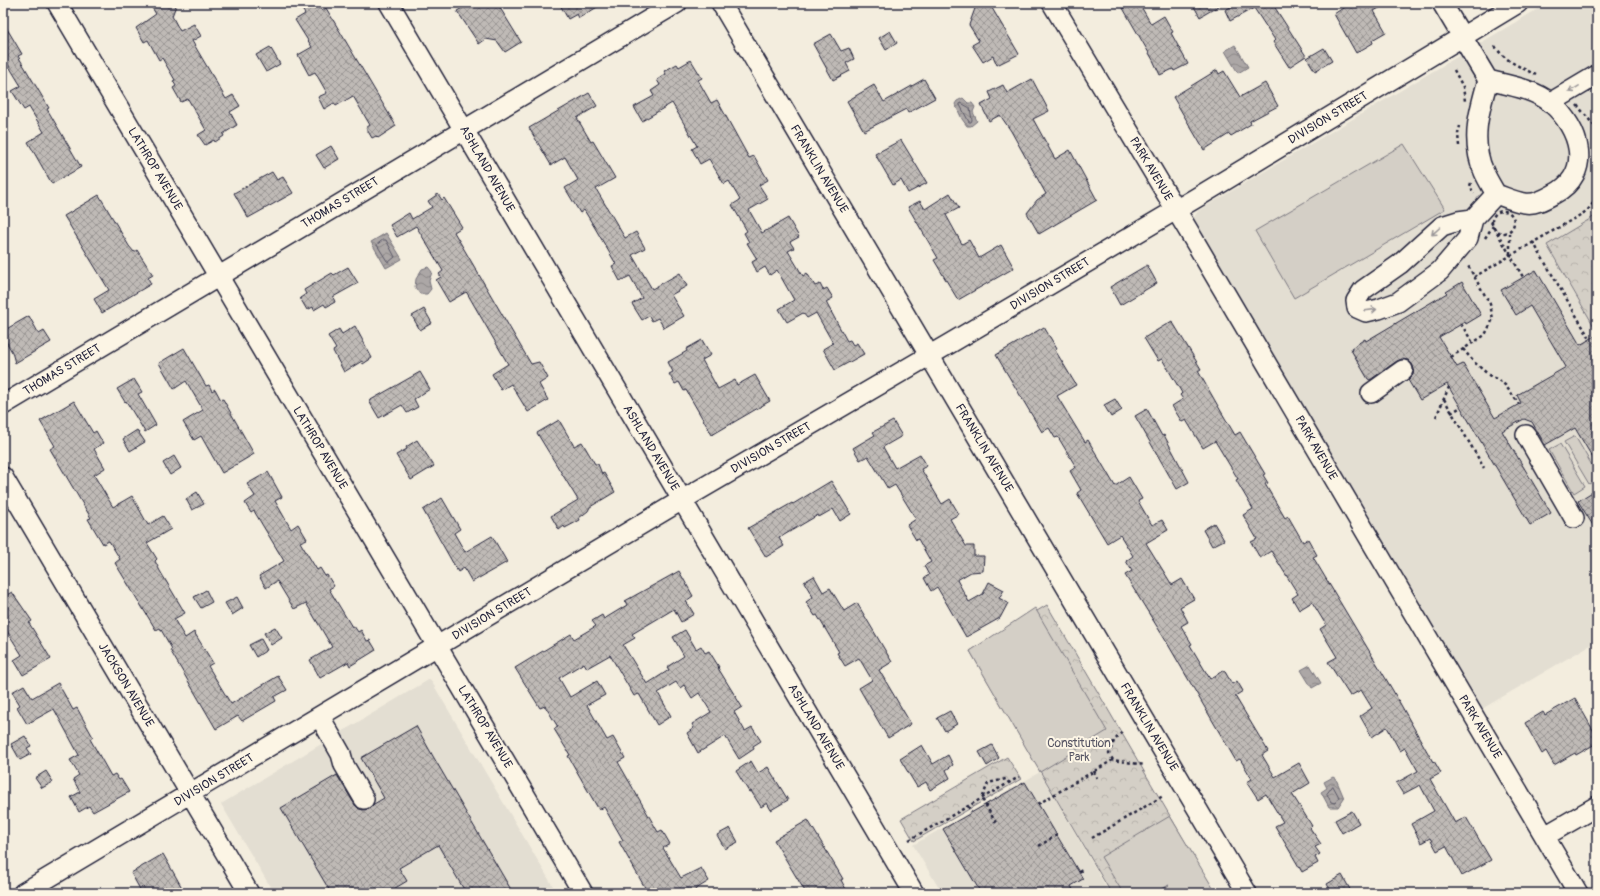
<svg xmlns="http://www.w3.org/2000/svg" width="1600" height="896" viewBox="0 0 1600 896" font-family="Pangolin,sans-serif">
<defs>
<pattern id="forest-crowns" width="20" height="18" patternUnits="userSpaceOnUse"><rect width="20" height="18" fill="#d4cfc6"/><path d="M2 6a3 3 0 1 1 6 0M12 15a3 3 0 1 1 6 0" fill="none" stroke="#b6b1ab"/></pattern>
<pattern id="water-waves" width="16" height="10" patternUnits="userSpaceOnUse"><rect width="16" height="10" fill="#aca7a6"/><path d="M0 5q4-4 8 0t8 0" fill="none" stroke="#8c8888"/></pattern>
<pattern id="building-cross-hatch" width="8" height="8" patternUnits="userSpaceOnUse"><rect width="8" height="8" fill="#bfbab6"/><path d="M0 0l8 8M0 8l8-8" fill="none" stroke="#9b9795"/></pattern>
</defs>
<rect width="100%" height="100%" fill="#f3edde"/>
<filter id="ink" filterUnits="userSpaceOnUse"><feTurbulence type="fractalNoise" baseFrequency=".025" numOctaves="2"/><feDisplacementMap in="SourceGraphic" scale="8" xChannelSelector="R" yChannelSelector="G"/><feConvolveMatrix kernelMatrix="1 2 1 2 8 2 1 2 1" color-interpolation-filters="sRGB"/></filter>
<g filter="url(#ink)">
<path fill="#e3ded2" d="M1548 3H1597V641L1480 710 1195 227 1193 219 1198 211Z
M430 679 557 893H274L221 804Z
M1040 772 1106 887 1104 893H942L913 845Z"/>
<path fill="url(#forest-crowns)" stroke="#7b7880" d="M1595 216 1597 221V327L1595 328 1547 245Z
M1047 605 1215 893H1108L1110 891 970 651Z
M1007 757 1021 779 914 841 901 819Z"/>
<path fill="#d4cfc6" stroke="#7b7880" d="M1404 144 1445 209 1294 298 1255 231Z
M1575 436 1597 474V479L1589 484 1564 442Z
M1560 444 1585 486 1574 493 1549 450Z
M1035 608 1107 731 1040 772 970 651Z
M1170 816 1216 893H1157L1169 885 1155 893H1123L1101 857Z"/>
<path fill="url(#water-waves)" stroke="#75727b" d="M1235 45 1248 67 1238 73 1225 51Z
M963 98 968 103H972L975 107 973 112 977 121 971 126H967L962 119 955 104 957 101Z
M386 233 402 259 386 268 371 242Z
M428 267 432 272 429 281 431 289 427 294H420L415 287 416 279 422 269Z
M1310 665 1321 683 1312 688 1301 670Z
M1333 777 1336 779 1344 798 1338 807H1329L1321 792 1327 788 1324 782Z"/>
<g fill="none" stroke-linecap="round" stroke-linejoin="round">
<path stroke="#595766" stroke-width="1" d="M961 103 970 108 972 120 971 122H969L960 105Z
M383 240H386L395 257 389 262 387 261 377 245Z
M1333 786 1339 797 1335 803 1331 802 1327 794Z"/>
</g>
<path fill="url(#building-cross-hatch)" stroke="#22223b" d="M149 3H177L172 16 180 31 194 24 201 36 192 41 226 99 233 95 240 106 230 112 237 125 223 134 224 136 215 142 214 140 205 145 198 135 206 130 188 99 181 102 173 88 176 86 173 81 175 80 162 58 159 60 148 40 144 42 136 28 156 14Z
M298 3H317L322 11 326 8 396 126 378 138 376 136 372 138 366 128 370 125 353 96 336 106 334 103 324 109 318 97 327 93 315 72 309 75 298 55 312 47 295 20 305 14Z
M471 3H497L521 42 505 52 497 41 486 39 479 44 457 11Z
M559 3H604L579 18 577 14 568 19Z
M977 3H989L1019 54 997 65 993 56 983 62 972 45 979 41 969 25Z
M1120 3H1139L1151 24 1164 16 1173 32 1171 33 1188 64 1174 71 1173 69 1160 75 1153 60Z
M1192 3H1224L1200 17Z
M1238 3H1272L1306 56 1289 67 1273 42 1275 40 1254 8 1230 21 1225 10Z
M1340 3H1388L1374 11 1386 32 1372 40 1373 43 1356 53 1334 14 1343 8Z
M3 22 22 54 18 56 49 108 47 109 81 167 52 184 28 142 44 132 29 107 24 110 12 91 21 86 7 63 3 65Z
M890 31 897 43 886 50 879 38Z
M831 34 841 51 849 48 854 59 846 63 850 71 833 80 813 44Z
M270 47 280 64 266 72 256 55Z
M1324 48 1332 61 1315 71 1307 58Z
M691 60 702 78 698 80 711 103 717 100 749 158 754 156 768 180 759 185 768 199 749 210 762 233 788 218 799 237 790 242 794 248 788 251 803 276 807 273 815 286 820 284 823 290 827 288 833 298 826 302 828 306 847 341 850 340 853 345 857 343 864 354 835 370 823 349 833 343 816 313 807 318 803 313 787 322 779 309 794 300 777 270 770 275 765 267 757 272 752 262 757 259 747 243 749 242 744 233 747 231 732 205 740 200 729 181 724 184 709 159 700 164 692 149 697 146 672 103 642 121 634 107 654 96 651 91 660 85 657 80 666 74 664 71 677 64 679 67Z
M1217 70 1219 74 1224 71 1240 97 1265 83 1278 106 1250 121 1251 124 1231 136 1229 134 1204 150 1173 97Z
M924 79 935 98 908 113 906 109 864 131 847 101 874 85 884 102Z
M1032 79 1049 111 1033 119 1055 159 1070 150 1097 200 1039 234 1027 213 1037 200 1046 194 1011 131 1000 115 989 121 981 105 992 99 989 92 1003 85 1007 93Z
M589 93 597 106 577 118 591 142 593 141 615 178 596 189 625 238 636 232 645 248 632 255 652 289 680 273 687 286 671 295 684 316 664 328 658 318 652 321 649 316 642 320 632 304 642 298 630 276 620 281 612 266 616 264 595 228 584 210 580 213 565 188 578 180 565 157 551 165 529 128Z
M901 140 927 183 908 193 901 180 893 185 875 154Z
M331 146 339 159 324 168 316 155Z
M272 172 277 180 283 177 293 193 248 218 234 193Z
M950 193 959 208 946 215 962 244 969 240 979 258 1001 245 1014 268 958 300 934 260 938 258 908 207 920 201 925 209Z
M438 194 442 200 444 198 462 227 454 232 531 364 539 362 548 378 539 384 548 400 528 412 511 384 501 390 492 374 508 364 467 293 466 292 449 302 436 280 441 277 439 274 443 271 416 226 397 237 390 225 409 213 412 219 432 207 428 201Z
M99 195 129 246 134 252 137 250 153 275 148 278 151 284 102 313 94 299 109 290 64 216Z
M1147 265 1157 283 1120 305 1110 287Z
M348 267 358 283 333 297 335 302 326 307 324 304 314 310 313 307 307 310 300 298 306 294 304 290 332 273 334 275Z
M1536 270 1580 345 1597 335V465L1575 428 1545 445 1532 422 1524 419 1502 431 1551 513 1530 525 1447 384 1420 400 1408 380 1413 375 1414 369 1412 364 1408 360 1402 359 1397 361 1370 380 1368 379 1351 350H1352L1351 348 1365 339 1366 341 1447 293 1446 292 1462 282 1481 315 1466 324 1465 322 1439 337 1457 367 1463 364 1495 418 1521 403 1517 395 1566 367 1530 306 1516 315 1501 290Z
M424 309 432 323 420 330 412 316Z
M29 316 39 334 44 331 51 342 15 363 12 352 3 336V331Z
M1172 321 1201 369 1198 371 1222 413 1235 435 1240 432 1265 474 1263 475 1268 483 1265 484 1285 518 1288 516 1303 542 1308 539 1317 555 1313 557 1392 689 1433 762 1434 761 1441 773 1430 779 1455 823 1466 817 1491 860 1462 876 1446 846 1437 851 1430 838 1421 843 1411 824 1434 811 1420 785 1403 794 1396 783 1418 771 1405 748 1400 751 1387 727 1372 737 1360 716 1372 708 1361 690 1350 696 1328 662 1337 657 1320 629 1326 625 1312 602 1299 610 1292 598 1298 594 1271 551 1260 558 1251 542 1257 539 1243 515 1253 509 1236 480 1238 479 1215 441 1203 448 1186 420 1182 422 1172 406 1183 399 1180 395 1182 393 1162 359 1158 361 1144 338Z
M355 326 372 358 363 364 362 361 344 372 333 351 336 349 328 336 339 329 342 334Z
M1044 327 1057 349 1055 350 1076 385 1057 396 1085 442 1088 440 1115 486 1129 477 1142 499 1138 501 1152 525 1162 520 1168 530 1146 543 1172 585 1182 579 1194 599 1180 607 1188 622 1181 626 1192 644 1190 645 1210 679 1224 670 1232 684 1237 681 1243 691 1235 696 1268 751 1262 755 1275 777 1299 763 1310 783 1292 794 1312 826 1310 828 1321 844 1315 847 1320 854 1315 857 1318 863 1302 872 1275 826 1283 822 1266 794 1258 799 1247 782 1252 779 1240 759 1236 761 1166 641 1125 575 1132 571 1126 561 1133 556 1120 535 1107 543 1077 493 1081 490 1070 471 1076 467 1058 437 1055 438 1049 428 1042 432 996 355Z
M702 340 711 355 702 360 718 389 735 380 737 385 755 375 770 401 712 435 686 390 684 391 679 382 675 384 669 374 673 372 668 362 687 351 686 349Z
M184 348 206 386 209 385 212 391 215 389 221 400 223 399 254 454 222 473 201 436 194 440 183 422 203 410 186 381 174 389 159 363Z
M420 372 430 389 414 399 418 407 407 413 402 405 379 418 369 401Z
M134 379 142 392 138 394 156 425 145 432 126 401 125 402 117 389Z
M1115 399 1122 410 1111 417 1104 405Z
M74 401 93 433 96 431 103 443 94 449 105 468 94 475 113 507 132 496 148 525 163 516 171 529 147 543 157 559 155 561 160 571 185 613 174 619 185 638 194 632 213 663 208 666 231 704 278 676 287 690 274 697 276 701 242 721 238 716 216 729 170 650 172 649 160 628 156 630 115 563 120 559 109 541 103 544 88 519 91 518 50 449 55 446 40 421Z
M1147 409 1162 436 1164 435 1189 482 1177 489 1135 416Z
M559 420 574 446 582 442 595 464H598L602 474 604 473 615 492 590 507 588 511 579 518 580 520 565 528 564 526 559 530 551 516 578 500 537 433Z
M893 421 902 436 883 447 895 468 920 454 927 466 921 469 942 504 950 499 959 514 950 519 966 546H974V556H984L983 571 971 572 957 580 969 602 983 594 989 582 1004 590 999 598 1008 603 1000 618 966 637 937 587 931 591 924 578 929 575 924 566 931 562 918 539 916 540 907 525 916 519 895 485 888 489 868 456 860 460 853 448 875 435 873 432Z
M137 430 145 442 130 451 123 439Z
M417 440 434 466 411 480 396 455 407 449 406 447Z
M174 456 181 468 170 475 163 463Z
M268 472 282 497 275 501 291 529 298 524 307 539 300 542 317 570 320 568 325 576 327 575 334 586 329 589 352 627 354 626 358 632 361 630 367 641 370 640 376 650 350 666 348 662 320 678 310 660 332 647 306 603 294 609 277 581 266 588 259 576 284 561 254 511 251 513 245 503 255 496 247 484Z
M831 481 851 514 840 521 833 509 819 517 818 515 779 538 784 546 766 557 748 528 792 503 793 504Z
M1597 489V532L1578 501Z
M197 492 204 504 192 510 186 499Z
M442 498 460 529 454 533 465 552 492 536 507 562 472 582 464 568 458 572 423 510Z
M1214 523 1224 540 1212 546 1203 530Z
M679 571 693 596 686 601 694 614 681 622 674 609 632 634 635 638 623 645 647 684 669 670 667 667 684 656 673 637 685 630 696 649 701 646 705 653 709 651 719 667 718 668 742 707 734 712 745 731 752 727 761 741 753 746 754 749 739 759 725 736 698 753 687 733 694 728 692 724 711 712 699 693 692 698 684 685 680 688 676 682 658 693 671 716 657 725 639 694 634 696 610 655 587 668 584 663 559 678 570 697 597 681 605 695 587 705 607 740 613 737 625 758 618 762 658 832 662 830 670 844 663 848 681 878 701 868 709 881 696 889 699 893H648L619 842 623 840 604 807 599 810 568 756 570 755 554 729 558 727 545 706 540 708 515 668 571 634 574 639 596 626 592 621 602 615 604 619 627 605 625 601Z
M814 576 823 592 830 588 844 611 857 603 892 662 879 670 911 724 888 738 859 688 872 680 859 658 845 666 837 653 839 652 817 615 815 616 806 602 813 597 804 582Z
M206 590 212 602 201 608 194 597Z
M12 592 32 621 29 623 51 659 23 675 14 660 22 655 3 625V597Z
M237 597 243 608 232 615 225 603Z
M275 627 282 638 271 645 264 633Z
M261 639 267 650 256 657 249 645Z
M58 683 73 710 77 708 93 737 90 739 111 776 115 774 119 780 121 779 129 792 93 812 89 806 79 812 71 797 80 792 73 779 79 775 70 760 79 755 54 709 27 724 17 707 20 705 12 692 24 685 32 698Z
M1575 698 1597 737V743L1576 755 1575 753 1554 765 1546 751 1542 754 1525 723 1543 712 1545 715Z
M950 711 957 724 945 731 937 718Z
M416 726 434 758 513 893H466L438 845 399 868 407 881 387 893H331L281 808 337 775 355 805 359 809 364 810 370 808 374 804 384 798 361 758Z
M25 736 31 746 27 748 31 754 20 760 11 744Z
M922 745 933 764 948 755 953 765 946 770 950 778 930 790 926 782 917 787 900 759Z
M992 745 999 758 987 766 979 752Z
M751 761 758 773 768 767 788 800 771 810 767 803 761 807 751 791 749 792 736 771Z
M46 771 53 782 42 788 35 778Z
M1025 782 1083 879 1071 886 1075 893H981L943 829Z
M1352 811 1359 823 1342 833 1335 820Z
M808 820 843 879 841 880 848 893H806L774 840Z
M730 828 738 842 725 849 717 835Z
M163 854 185 893H142L131 873Z
M1342 875 1352 893H1332L1327 884Z"/>
<g fill="none" stroke-linecap="round" stroke-linejoin="round">
<defs>
<path id="minor" d="M57 3 583 893
M389 3 914 893
M721 3 1247 893
M1052 3 1188 230 1578 893
M1442 3 1488 80C1479 111 1470 141 1484 172 1487 179 1492 187 1496 194 1505 197 1515 202 1525 203 1535 205 1545 199 1554 194 1594 173 1580 128 1551 103 1534 89 1508 85 1488 80
M1550 103 1597 75
M1473 219 1458 221 1442 226 1400 264 1363 290 1356 301 1357 308 1366 312 1379 309 1398 302 1440 271 1468 238 1473 219 1496 194
M1371 393 1403 370
M3 405 677 3
M1526 435 1574 518
M3 477 249 893
M320 717 341 754 344 765 364 799
M1545 836 1597 806
M23 893 682 500 949 344 1196 198 1518 3"/>
</defs>
<use href="#minor" stroke="#22223b" stroke-width="22"/>
<path stroke="#22223b" stroke-width="2.5" stroke-dasharray="3 3" stroke-linecap="butt" d="M1495 46C1504 61 1521 67 1536 75
M1454 70 1463 87 1465 101
M1577 105 1597 129
M1459 146 1458 134 1460 126
M1471 183 1470 186 1474 194
M1492 222a11 11 0 1 1 22 0a11 11 0 1 1-22 0Z
M1491 222 1523 277
M1485 238 1493 226
M1533 242 1590 339
M1510 254V231
M1474 277 1587 211 1594 202 1597 189
M1461 324 1473 343
M1463 349 1473 361 1491 377 1497 379 1505 385 1519 404
M1451 357 1485 335 1493 319 1490 304 1467 264
M1444 399 1484 468
M1451 413 1461 407
M1436 417 1449 387
M1113 760 1109 754 1114 741 1124 730
M1094 771 1097 778
M1038 804 1113 760 1145 765
M968 806 971 812
M996 823 982 799 988 783 1006 779 1009 783
M1092 838 1163 796
M909 840 1019 777
M1039 846 1057 835
M1079 872 1082 870"/>
<use href="#minor" stroke="#fcf5e5" stroke-width="19"/>
</g>
<defs><path id="oneway-shaft" d="M-6 0H5M1.5-3L5.5 0L1.5 3" fill="none" stroke-width="1.6" stroke-linecap="round" stroke-linejoin="round"/></defs>
<g stroke="#9a9698">
<use href="#oneway-shaft" transform="translate(1574 89) rotate(149)"/>
<use href="#oneway-shaft" transform="translate(1436 231) rotate(138)"/>
<use href="#oneway-shaft" transform="translate(1371 310) rotate(-7)"/>
</g>
</g>
<g text-anchor="middle" dominant-baseline="central" stroke-width="4" stroke-linejoin="round" paint-order="stroke">
<g font-size="12" fill="#22223b" stroke="#fcf5e5">
<text transform="translate(1328 118) rotate(-31)">DIVISION STREET</text>
<text transform="translate(155 169) rotate(59)">LATHROP AVENUE</text>
<text transform="translate(487 169) rotate(60)">ASHLAND AVENUE</text>
<text transform="translate(819 169) rotate(59)">FRANKLIN AVENUE</text>
<text transform="translate(1151 169) rotate(59)">PARK AVENUE</text>
<text transform="translate(340 203) rotate(-31)">THOMAS STREET</text>
<text transform="translate(1050 284) rotate(-31)">DIVISION STREET</text>
<text transform="translate(62 370) rotate(-31)">THOMAS STREET</text>
<text transform="translate(320 448) rotate(59)">LATHROP AVENUE</text>
<text transform="translate(651 448) rotate(59)">ASHLAND AVENUE</text>
<text transform="translate(771 448) rotate(-30)">DIVISION STREET</text>
<text transform="translate(984 448) rotate(59)">FRANKLIN AVENUE</text>
<text transform="translate(1316 448) rotate(60)">PARK AVENUE</text>
<text transform="translate(492 614) rotate(-31)">DIVISION STREET</text>
<text transform="translate(126 685) rotate(59)">JACKSON AVENUE</text>
<text transform="translate(485 727) rotate(59)">LATHROP AVENUE</text>
<text transform="translate(816 727) rotate(59)">ASHLAND AVENUE</text>
<text transform="translate(1149 727) rotate(59)">FRANKLIN AVENUE</text>
<text transform="translate(1480 727) rotate(59)">PARK AVENUE</text>
<text transform="translate(214 780) rotate(-31)">DIVISION STREET</text>
</g>
<g font-size="12" fill="#575665" stroke="#fcf5e5">
<text x="1079" y="743">Constitution<tspan x="1079" dy="14">Park</tspan></text>
</g>
</g>
<rect width="1600" height="896" fill="none" stroke="#fcf5e5" stroke-width="16"/>
<rect x="8" y="8" width="1584" height="880" fill="none" stroke="#22223b" stroke-width="1.5" filter="url(#ink)"/>
</svg>
